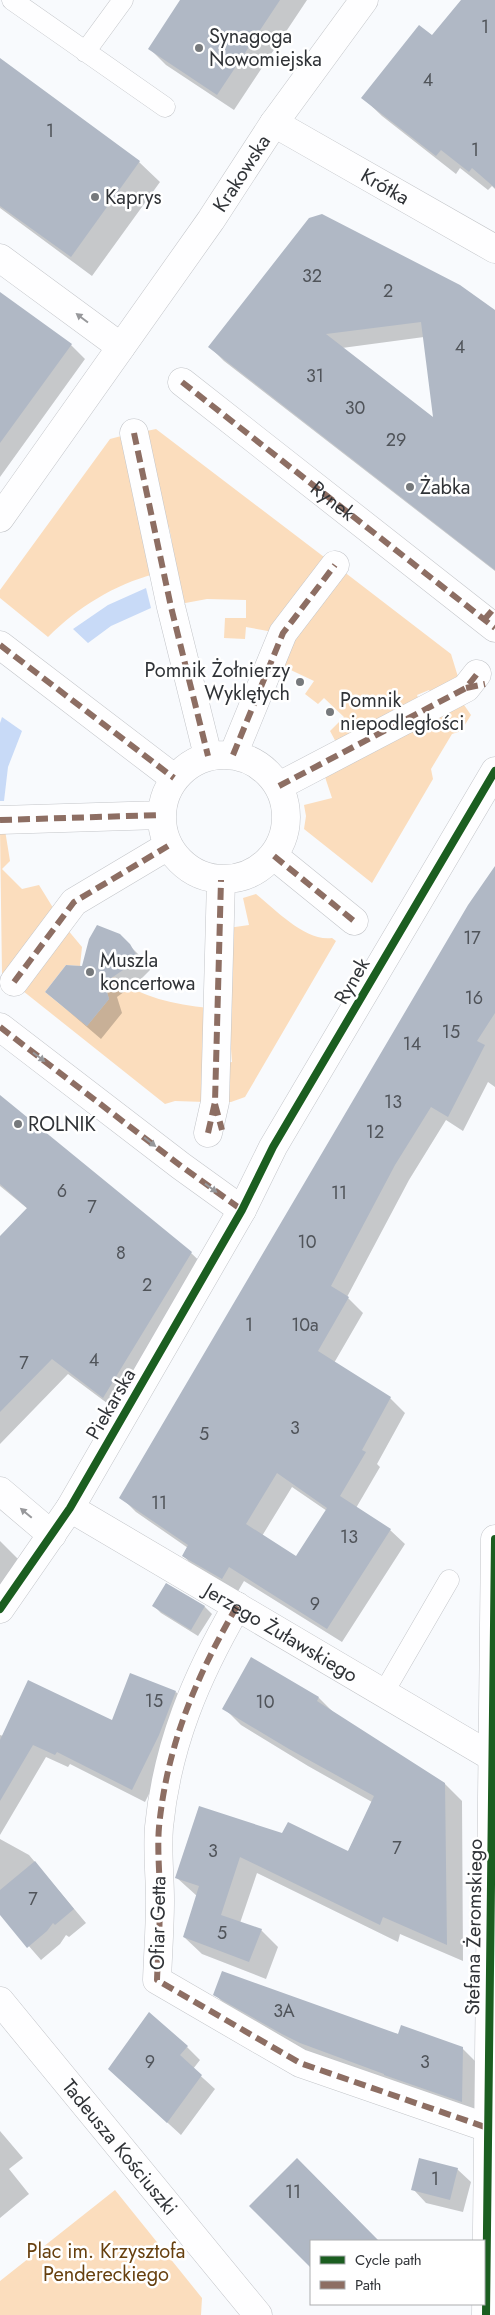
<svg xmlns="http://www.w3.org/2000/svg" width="495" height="2315" viewBox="0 0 495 2315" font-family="Jost,sans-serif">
<rect width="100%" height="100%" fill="#f8fafd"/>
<path fill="#fbddbd" d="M156 429 328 560 273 632 246 627 245 639 224 638 225 618H246V600L207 599 180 604 167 544 172 542 169 527 163 528 142 432Z
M125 435 154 574C114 585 78 607 48 637L0 598V590L110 439Z
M343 571 451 654 459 680 431 694 429 690 417 695 419 700 337 744 330 731 344 717 324 698 318 704 305 694 314 681 278 664Z
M462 702 471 715 461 731 452 734 431 769 433 779 372 883 304 829 306 816 304 805 332 798 324 774Z
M5 830 10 861 2 869 22 889 39 885 55 911 12 969 2 974 0 831Z
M256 894C276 910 306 942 332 938L336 941 245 1097 231 1102H224L225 1063 232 1062 231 1049 225 1048 233 968V954H228V928L249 925 243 898Z
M67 929 82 947 80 966 66 965 45 992 87 1026 109 999 104 981 114 977C143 998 173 1004 209 1008L205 1102 175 1101 165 1104 23 991Z
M115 2190 202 2298 201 2315H0V2281Z"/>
<path fill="#c8daf7" d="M146 588 151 608 111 626 88 643 73 629 108 605Z
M2 717 22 731 8 767 4 801H0V723Z"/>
<path fill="#0003" fill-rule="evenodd" d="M182 0H307L234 110 166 65 150 49Z
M463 0H495V189L492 186 488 190 460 168 456 174 382 116 363 98 433 36Z
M0 60 139 162 160 182 92 276 0 208Z
M0 293 71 345 85 359 0 477Z
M495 312V571L224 361 210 347ZM424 337 435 420 342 348Z
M495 867V1087L488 1082 463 1131 446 1120 409 1180 347 1297 363 1313 334 1363 390 1398 405 1413 377 1464 380 1467 356 1508 390 1530 405 1544 342 1642 244 1581 237 1593 198 1570 183 1556 188 1548 136 1512 121 1497ZM292 1487 327 1511 296 1558 262 1536Z
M119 935 143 959 150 970 139 981 117 997 122 1013 101 1039 46 992 83 968Z
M0 1098 191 1253 207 1268 119 1412 68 1374 0 1444V1238L28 1209 0 1186Z
M0 1541 19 1560 0 1588Z
M166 1584 205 1607 212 1614 198 1636 161 1613 154 1606Z
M176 1692 188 1705 172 1748 145 1802 70 1764 68 1767 46 1757 0 1835V1735L3 1736 113 1722Z
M319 1698 336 1715 445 1784 462 1801 463 1961 400 1934 398 1942 257 1873 240 1923 261 1930 278 1947 266 1979 202 1954 184 1937 197 1896 177 1878 283 1834 348 1852 372 1802 308 1766 241 1725 224 1708Z
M0 1839 29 1855 86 1923 69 1937 66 1935 60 1944 41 1960 0 1913Z
M215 1994 462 2048 476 2062 475 2115 314 2056 228 2008Z
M187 2047 200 2060 193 2069 215 2089 181 2135 123 2082Z
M0 2131 23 2158 9 2169 29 2194 0 2218Z
M297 2159 378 2241H311V2266L251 2206Z
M457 2169 471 2182 463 2212 426 2203 413 2189Z"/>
<path fill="#b0b8c5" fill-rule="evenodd" d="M180 0H280L217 95 148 49Z
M461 0H495V188L472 168 469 172 441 150 436 156 361 98 419 25 432 35Z
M0 58 140 161 71 257 0 206Z
M322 214 460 285 495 310V570L208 347 309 218ZM421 322 433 417 326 334Z
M0 292 72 344 0 443Z
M495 866V1013L477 1041 485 1045 448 1117 431 1107 395 1165 331 1286 349 1297 318 1351 391 1397 362 1450 366 1452 340 1496 391 1529 327 1629 229 1567 222 1579 182 1556 188 1545 119 1498 468 905ZM277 1473 327 1508 296 1556 246 1524Z
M97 925 120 934 130 944 137 956 126 968 104 983 109 999 87 1026 45 992 66 965 82 966 89 939Z
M0 1095 192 1252 103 1398 52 1359 0 1412V1236L27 1208 0 1184Z
M166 1583 205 1606 191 1630 152 1606Z
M251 1657 319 1697 317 1701 445 1783 447 1945 383 1917 380 1925 240 1857 221 1915 262 1929 249 1962 183 1937 199 1886 175 1878 199 1806 282 1833 288 1822 348 1851 374 1796 289 1749 222 1709Z
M130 1673 176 1691 159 1735 132 1790 57 1752 55 1755 33 1745 0 1801V1740L28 1680 112 1720Z
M35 1861 74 1909 55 1925 53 1923 47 1931 27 1948 0 1915V1890Z
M222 1971 398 2034 401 2025 463 2047 462 2102 384 2075V2074L300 2043 282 2034 213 1995Z
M149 2012 188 2046 180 2055 202 2075 167 2123 108 2069Z
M297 2158 379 2241H311V2268L249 2206Z
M419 2158 458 2168 450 2200 411 2190Z"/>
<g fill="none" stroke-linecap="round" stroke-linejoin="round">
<defs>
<path id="service" d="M12 0 165 107
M85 52 123 0
M384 1692 449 1580"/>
<path id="pedestrian" d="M134 433 171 607 208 756
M0 645 174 778
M162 817a62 62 0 1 1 124 0a62 62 0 1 1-124 0Z
M233 755 283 633 335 565
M279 786 466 688 477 674
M0 820 161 815
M274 856 354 921
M14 982 74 902 168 846
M208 1133 215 1102 221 880"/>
<g id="minor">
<path id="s1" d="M274 123 495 249"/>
<path d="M0 258 121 347"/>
<path d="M182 382 495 628"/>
<path d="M0 1027 181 1166 242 1210"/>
<path d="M0 1491 52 1535"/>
<path id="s2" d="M70 1508 492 1757"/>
<path d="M237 1606C196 1677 167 1745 159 1827 157 1851 160 1876 160 1900 160 1926 158 1953 157 1980L300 2063 488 2128"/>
<path d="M0 1609 70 1508 242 1210 273 1147 495 771"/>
<path d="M486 2315 495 1539"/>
</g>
<g id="tertiary">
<path id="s3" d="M0 518 211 220 274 123 364 0"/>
<path id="s4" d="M0 2001 258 2315"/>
</g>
</defs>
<use href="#service" stroke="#c3c5c9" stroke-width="21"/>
<use href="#pedestrian" stroke="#c3c5c9" stroke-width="29"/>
<use href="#minor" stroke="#c3c5c9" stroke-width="29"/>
<use href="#tertiary" stroke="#c3c5c9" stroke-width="29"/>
<use href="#service" stroke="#fefeff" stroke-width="20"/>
<use href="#pedestrian" stroke="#fefeff" stroke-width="28"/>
<use href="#minor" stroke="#fefeff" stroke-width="28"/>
<use href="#tertiary" stroke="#fefeff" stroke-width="28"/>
<g stroke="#8d6e63" stroke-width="6" stroke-dasharray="12 6" stroke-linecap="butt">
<path id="s5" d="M182 382 495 628"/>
<path d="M134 433 171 607 208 756"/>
<path d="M484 620 495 607"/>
<path d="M0 645 174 778"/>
<path d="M466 688 485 684"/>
<path d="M233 755 283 633 335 565"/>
<path d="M279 786 466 688 477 674"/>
<path d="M0 820 161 815"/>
<path d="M274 856 354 921"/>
<path d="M14 982 74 902 168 846"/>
<path d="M0 1027 181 1166 242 1210"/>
<path d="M215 1104 222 1130"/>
<path d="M208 1133 215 1102 221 880"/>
<path d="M237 1606C196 1677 167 1745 159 1827 157 1851 160 1876 160 1900 160 1926 158 1953 157 1980L300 2063 488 2128"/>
</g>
<defs>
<path id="cycleway" d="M0 1609 70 1508 242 1210 273 1147 495 771
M486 2315 495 1539"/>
</defs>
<use href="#cycleway" stroke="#fff" stroke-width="11"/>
<use href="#cycleway" stroke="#1b5e20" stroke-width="8"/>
</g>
<defs><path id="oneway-solid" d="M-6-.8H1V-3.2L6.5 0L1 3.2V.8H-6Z" transform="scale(1.25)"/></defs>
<g fill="#97989b">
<use href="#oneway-solid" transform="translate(82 318) rotate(-143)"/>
<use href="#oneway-solid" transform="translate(39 1057) rotate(37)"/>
<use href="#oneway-solid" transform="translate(150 1142) rotate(38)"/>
<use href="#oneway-solid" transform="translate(211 1188) rotate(36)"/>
<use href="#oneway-solid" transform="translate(26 1513) rotate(-140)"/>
</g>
<g fill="#76797c" stroke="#fff" stroke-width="2">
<circle cx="199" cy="48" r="5"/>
<circle cx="95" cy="197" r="5"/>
<circle cx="410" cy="487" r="5"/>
<circle cx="300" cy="682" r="5"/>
<circle cx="330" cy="712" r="5"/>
<circle cx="90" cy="972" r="5"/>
<circle cx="18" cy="1124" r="5"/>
</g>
<g text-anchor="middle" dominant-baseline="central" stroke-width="5" stroke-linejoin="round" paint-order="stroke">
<g font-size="18" fill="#50545a">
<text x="485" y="27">1</text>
<text x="428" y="80">4</text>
<text x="50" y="131">1</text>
<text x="475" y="150">1</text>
<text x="312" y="276">32</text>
<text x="388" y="291">2</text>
<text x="460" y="347">4</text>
<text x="315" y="376">31</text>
<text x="355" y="408">30</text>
<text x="396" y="440">29</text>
<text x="472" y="938">17</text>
<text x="474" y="998">16</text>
<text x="451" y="1032">15</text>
<text x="412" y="1044">14</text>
<text x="393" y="1102">13</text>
<text x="375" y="1132">12</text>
<text x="62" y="1191">6</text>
<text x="339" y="1193">11</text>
<text x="92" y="1207">7</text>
<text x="307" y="1242">10</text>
<text x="121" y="1253">8</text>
<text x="147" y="1285">2</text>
<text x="249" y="1325">1</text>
<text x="305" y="1325">10a</text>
<text x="94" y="1360">4</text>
<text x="24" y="1363">7</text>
<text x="295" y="1428">3</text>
<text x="204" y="1434">5</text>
<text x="159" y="1503">11</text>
<text x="349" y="1537">13</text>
<text x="315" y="1604">9</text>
<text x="154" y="1701">15</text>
<text x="265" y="1702">10</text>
<text x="397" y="1848">7</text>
<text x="213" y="1851">3</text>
<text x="33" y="1899">7</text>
<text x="222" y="1933">5</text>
<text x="284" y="2011">3A</text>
<text x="150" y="2062">9</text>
<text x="425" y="2062">3</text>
<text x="435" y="2179">1</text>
<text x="293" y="2192">11</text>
</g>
<g font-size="20" fill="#303337" stroke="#fff" text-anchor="start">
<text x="209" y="36">Synagoga<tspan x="209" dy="23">Nowomiejska</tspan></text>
<text x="105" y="197">Kaprys</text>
<text x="420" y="487">Żabka</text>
<text x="290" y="670" text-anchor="end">Pomnik Żołnierzy<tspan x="290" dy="23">Wyklętych</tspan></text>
<text x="340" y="700">Pomnik<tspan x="340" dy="23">niepodległości</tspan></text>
<text x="100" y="960">Muszla<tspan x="100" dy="23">koncertowa</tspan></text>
<text x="28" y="1124">ROLNIK</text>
</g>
<g font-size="20" fill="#303337" stroke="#fff">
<text stroke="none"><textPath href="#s3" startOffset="421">Krakowska</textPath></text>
<text stroke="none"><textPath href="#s1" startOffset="128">Krótka</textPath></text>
<text stroke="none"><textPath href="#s5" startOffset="192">Rynek</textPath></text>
<text transform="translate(352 981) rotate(-60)">Rynek</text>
<text transform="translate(111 1404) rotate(-60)">Piekarska</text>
<text stroke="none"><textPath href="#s2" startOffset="245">Jerzego Żuławskiego</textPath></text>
<text transform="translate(158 1923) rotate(-89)">Ofiar Getta</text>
<text transform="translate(474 1927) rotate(-89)">Stefana Żeromskiego</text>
<text stroke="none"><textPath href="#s4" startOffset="189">Tadeusza Kościuszki</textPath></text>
</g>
<g font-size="20" fill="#67400f" stroke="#fff">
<text x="106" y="2251">Plac im. Krzysztofa<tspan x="106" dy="23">Pendereckiego</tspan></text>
</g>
</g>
<rect x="310" y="2240" width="175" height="65" fill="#ffffff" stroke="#acadaf"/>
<rect x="320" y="2256" width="25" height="8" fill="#1b5e20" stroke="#acadaf"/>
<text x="355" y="2265" font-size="15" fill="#303337">Cycle path</text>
<rect x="320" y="2281" width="25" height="8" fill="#8d6e63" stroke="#acadaf"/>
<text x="355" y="2290" font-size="15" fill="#303337">Path</text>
</svg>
